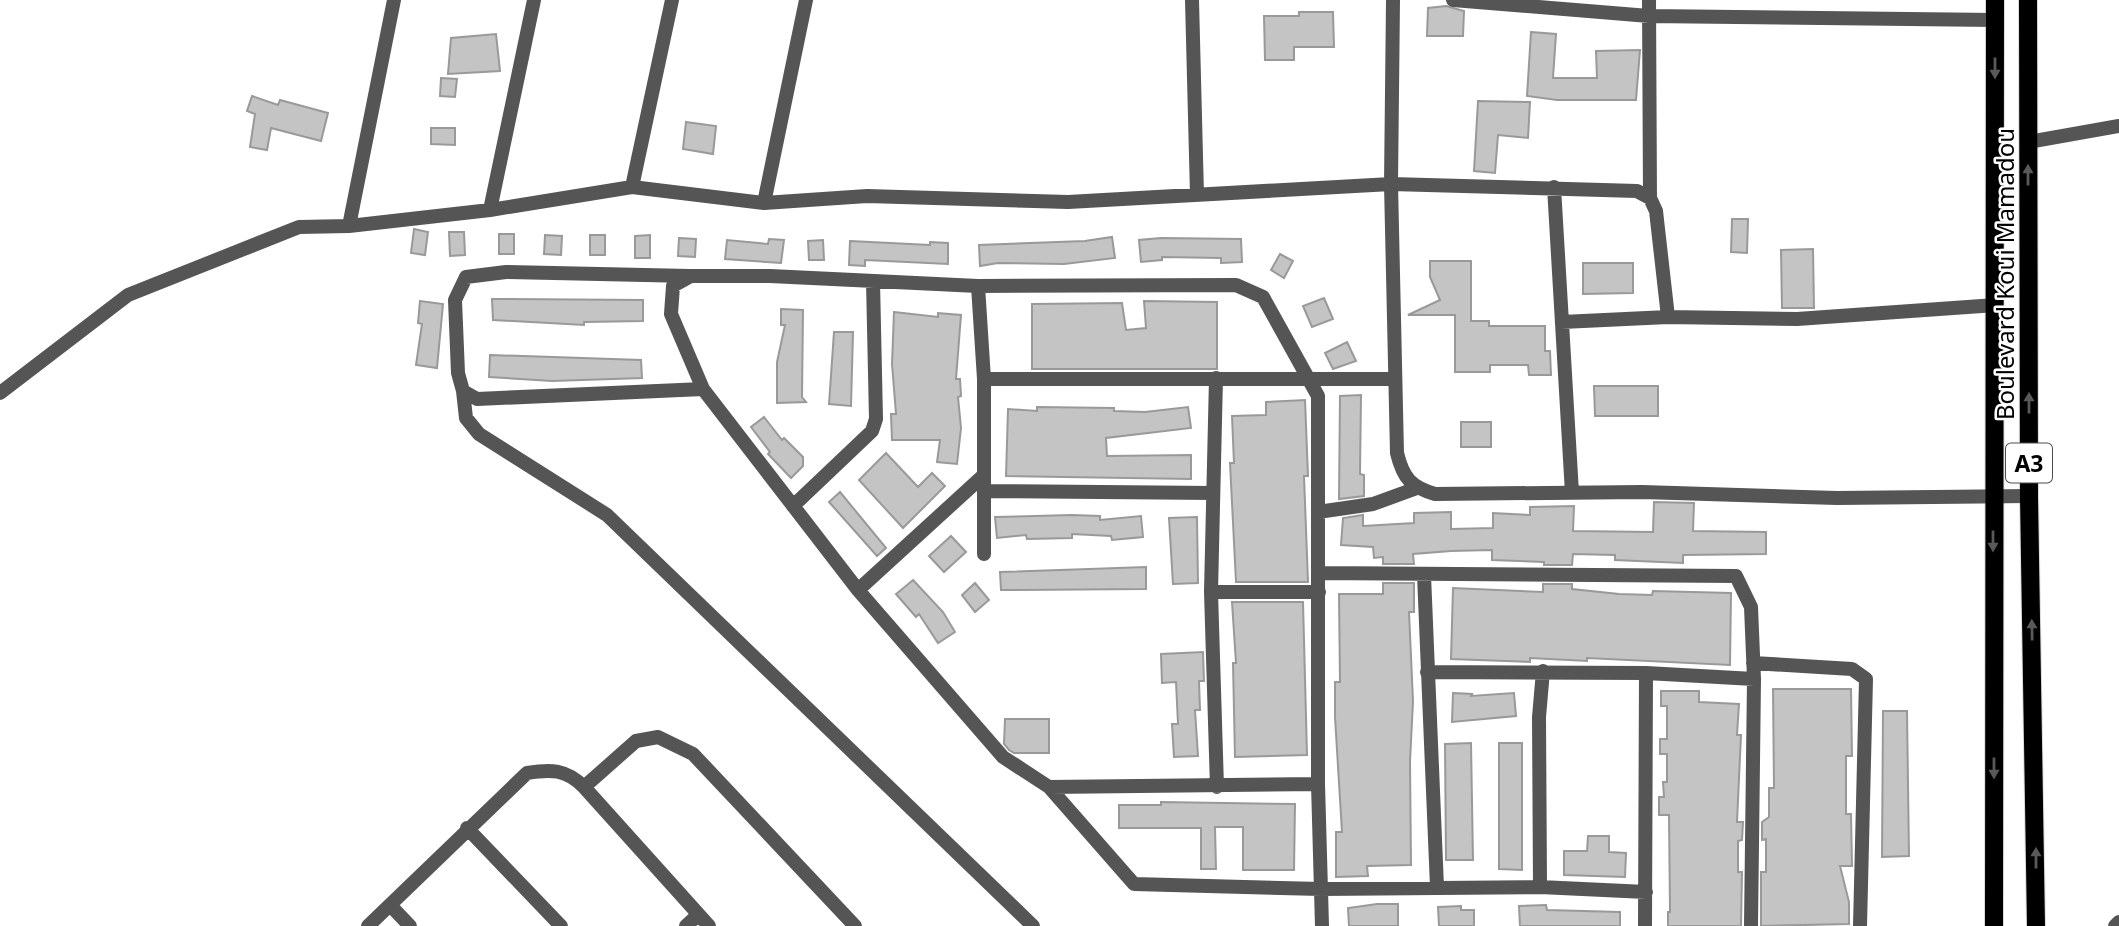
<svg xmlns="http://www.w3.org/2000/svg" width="2119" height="926" viewBox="0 0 2119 926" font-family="'Noto Sans',sans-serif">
<rect width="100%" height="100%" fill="#fff"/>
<path fill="#c4c4c4" stroke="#999" stroke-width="2" d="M1446 6 1464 11 1463 36H1427L1428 8Z
M1299 12H1333L1334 47H1294V60H1265L1264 16H1299Z
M1531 32 1556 34 1553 78H1597L1596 51 1640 50 1636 100H1557L1527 96Z
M496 34 500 71 448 74 451 38Z
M441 78 457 79 455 97 440 96Z
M252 96 278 105 280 100 328 113 321 141 271 128 267 150 250 147 255 114 247 111Z
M1478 101 1530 102 1528 138 1498 135 1495 173 1474 171Z
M686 122 716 126 713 154 683 149Z
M431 128H455V145L431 144Z
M1732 219H1748L1747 253 1731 252Z
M414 229 428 232 425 255 411 253Z
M449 232H464L465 255 450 256Z
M499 234H514V254H499Z
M545 235 562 236 561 255 544 254Z
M590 235H605V255H590Z
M650 235V258H635V236Z
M1112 237 1115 258 1064 264 998 263 980 266 979 245 1085 241Z
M679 238 696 239 695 257 678 256Z
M1161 238 1241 239 1242 262 1221 263V258L1162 257V260L1141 262 1139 240Z
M769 239 784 240 781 263 725 259 727 240 768 244Z
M823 240 824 260H809L808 241Z
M850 241 930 245V242L948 243V264L865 260V266L849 265Z
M1813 249 1814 308H1782L1781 250Z
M1280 254 1293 261 1284 278 1271 270Z
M1430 261H1471V321H1489V326H1545V351H1550L1551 375H1529L1528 365H1490V372H1455V315H1408L1440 300 1430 277Z
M1583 263H1633V293L1583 294Z
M1324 298 1333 319 1312 327 1303 306Z
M492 299 643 300V321L584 322V325L493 320Z
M420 301 443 304 437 368 416 365 422 324 418 323Z
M1144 301 1217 302V369H1032V304L1122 303 1126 330 1146 328Z
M781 309 803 310 802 397 806 402 777 403V362L785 325H781Z
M894 312 938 317V313L961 315 956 379H960L961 396 958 397 961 428 957 464 937 462 940 440H892L891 414H896L892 364Z
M834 332H853L851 406 829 404Z
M1347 342 1356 361 1333 369 1325 353Z
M490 355 641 360 642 378 552 381 489 377Z
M1594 386H1658V416H1595Z
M1361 395 1360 474 1364 475V496L1339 499 1340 396Z
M1305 400 1308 476H1304L1308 582H1236L1230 463H1234L1232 416 1266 415V402Z
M1037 407 1114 408V411L1145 412 1188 407 1191 428 1106 438 1107 456 1191 455V479L1006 476 1008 409 1037 411Z
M764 417 782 440 784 438 803 457V466L791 478 768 454 770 452 751 427Z
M1461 422H1491V447H1461Z
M886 453 918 487 932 473 945 486 903 528 859 480Z
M840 492 886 548 877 556 829 502Z
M1654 502 1694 503 1693 531 1766 532V554L1683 555V563L1615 560V555L1573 554 1572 565H1544V562L1492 560V550L1451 551 1413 554 1414 564H1383V557L1374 558 1373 547 1341 545 1343 518 1363 515V526L1414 523V513L1451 512V529L1493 528V513L1530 515V507L1574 506 1573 531 1653 532Z
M1072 515 1100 516V520L1141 516 1143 537 1112 540 1111 536 1072 534V538L1027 539 1026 535 997 538 995 517Z
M1197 517 1198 583 1173 584 1169 518Z
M951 536 966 552 944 572 929 556Z
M1146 567V589L1001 590 1000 572Z
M913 580 943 612 955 632 938 643 919 614 916 617 896 594Z
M975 583 989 600 975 612 962 595Z
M1383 583H1414V612H1409L1413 701 1410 762 1411 865 1367 866 1368 876 1336 877V832H1342L1335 717V682H1340L1339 594H1383Z
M1543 584H1572V589L1619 594 1652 595 1653 591 1731 593 1730 665 1587 658V661L1530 658V662L1451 659 1453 588 1543 592Z
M1232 602H1303L1307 755 1235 757 1233 663H1236Z
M1203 652 1204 681H1199L1200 710H1195L1198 756 1174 757 1172 724H1178L1176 682 1162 683 1161 654Z
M1773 689H1851L1852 756H1846V814H1851L1852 866H1840L1849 902V924L1761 926V872H1766V839L1762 840V822L1769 817V788H1774Z
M1661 691H1699V702L1739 704 1737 735H1741L1737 822H1743L1742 840 1738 841V872H1742L1741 926H1668V912H1670L1669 815H1659V797H1664L1663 782H1667V754H1660V739H1667V706H1661Z
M1453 693 1472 694 1471 696 1514 693 1516 716 1452 722Z
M1883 711H1907L1909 856 1882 857Z
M1005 719H1049V753H1014L1009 750 1004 744Z
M1471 743 1473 860H1446L1445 744Z
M1499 743H1522V870L1499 869Z
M1161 802 1295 804 1294 870H1243V827H1215L1216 869H1201V828H1119V805H1161Z
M1588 836H1609V852L1626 853 1625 877 1564 875V851H1587Z
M1377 904H1398V926H1349L1348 908Z
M1546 905 1547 910 1620 912V926H1520L1519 906Z
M1461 906V910H1474V926H1439L1438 907Z"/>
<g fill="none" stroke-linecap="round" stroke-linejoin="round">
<defs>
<path id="primary" d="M2028 0 2029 496 2036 926
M1994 926 1995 0"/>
</defs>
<use href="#primary" stroke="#dbdbdb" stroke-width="20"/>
<path stroke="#555" stroke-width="14" d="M1192 0 1197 195
M1393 0 1391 184 1397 453C1403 478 1411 487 1435 494L1642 492 1837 498 2029 496
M1453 0 1649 16 1995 20
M1649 0 1650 198
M2028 142 2119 126
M632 187 672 0
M1554 187 1572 493
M764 203 806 0
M490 210 534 0
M349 226 394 0
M690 276 506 272 466 277 455 300 458 373 463 391 477 399 703 389
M978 286 984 379V554
M1562 322 1668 317
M1216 378 1211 592 1217 787
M984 379H1394
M463 391 466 418 479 434 607 515 1033 926
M0 393 128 295 299 227 349 226 490 210 632 187 764 203 867 196 1068 202 1391 184 1637 191 1650 198 1656 211 1668 317 1797 319 1996 305
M984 491 1213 493
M793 506 872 431 876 419 873 281
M1318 512 1373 504 1417 488
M1318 573 1736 576 1751 607 1754 679 1751 926
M1424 575 1437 887
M858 590 984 475
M1211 592H1319
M1753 663 1852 669 1866 679 1860 926
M1427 672 1646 673 1754 679
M1318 784 1049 787 1003 757 858 590 703 389 671 314 673 286 691 276H770L978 286 1236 285 1263 297 1318 396V784L1322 926
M584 787 636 741 658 737 693 754 855 926
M1049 787 1134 884 1321 889 1540 887 1646 892
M467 828 561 926
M1540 887 1539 717 1543 671
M391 906 410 926
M368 926 527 773C551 769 566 769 584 787L709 926
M686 926 698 915
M1645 926 1646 673
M2115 926 2119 922"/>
<use href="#primary" stroke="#000" stroke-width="18"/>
</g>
<defs><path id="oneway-solid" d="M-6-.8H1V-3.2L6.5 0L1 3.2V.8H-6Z" transform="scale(1.75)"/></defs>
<g fill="#595959">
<use href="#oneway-solid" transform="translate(1995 68) rotate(90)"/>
<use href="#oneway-solid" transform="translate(2028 175) rotate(-90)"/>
<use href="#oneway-solid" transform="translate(2029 403) rotate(-90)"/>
<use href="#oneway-solid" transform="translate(1993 541) rotate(90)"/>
<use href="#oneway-solid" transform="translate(2032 630) rotate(-91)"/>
<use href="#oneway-solid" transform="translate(1994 768) rotate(90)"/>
<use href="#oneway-solid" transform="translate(2036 858) rotate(-90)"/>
</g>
<g text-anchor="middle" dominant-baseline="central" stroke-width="5" stroke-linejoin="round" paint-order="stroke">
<rect fill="#fff" stroke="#4c4c4c" stroke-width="2" x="2006" y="443.5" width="46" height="39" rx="5"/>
<g font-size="23" font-weight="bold" fill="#000">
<text x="2029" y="463">A3</text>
</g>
<g font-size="24" fill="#000" stroke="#fff">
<text transform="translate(2004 274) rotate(-90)">Boulevard Koui Mamadou</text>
</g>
</g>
</svg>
